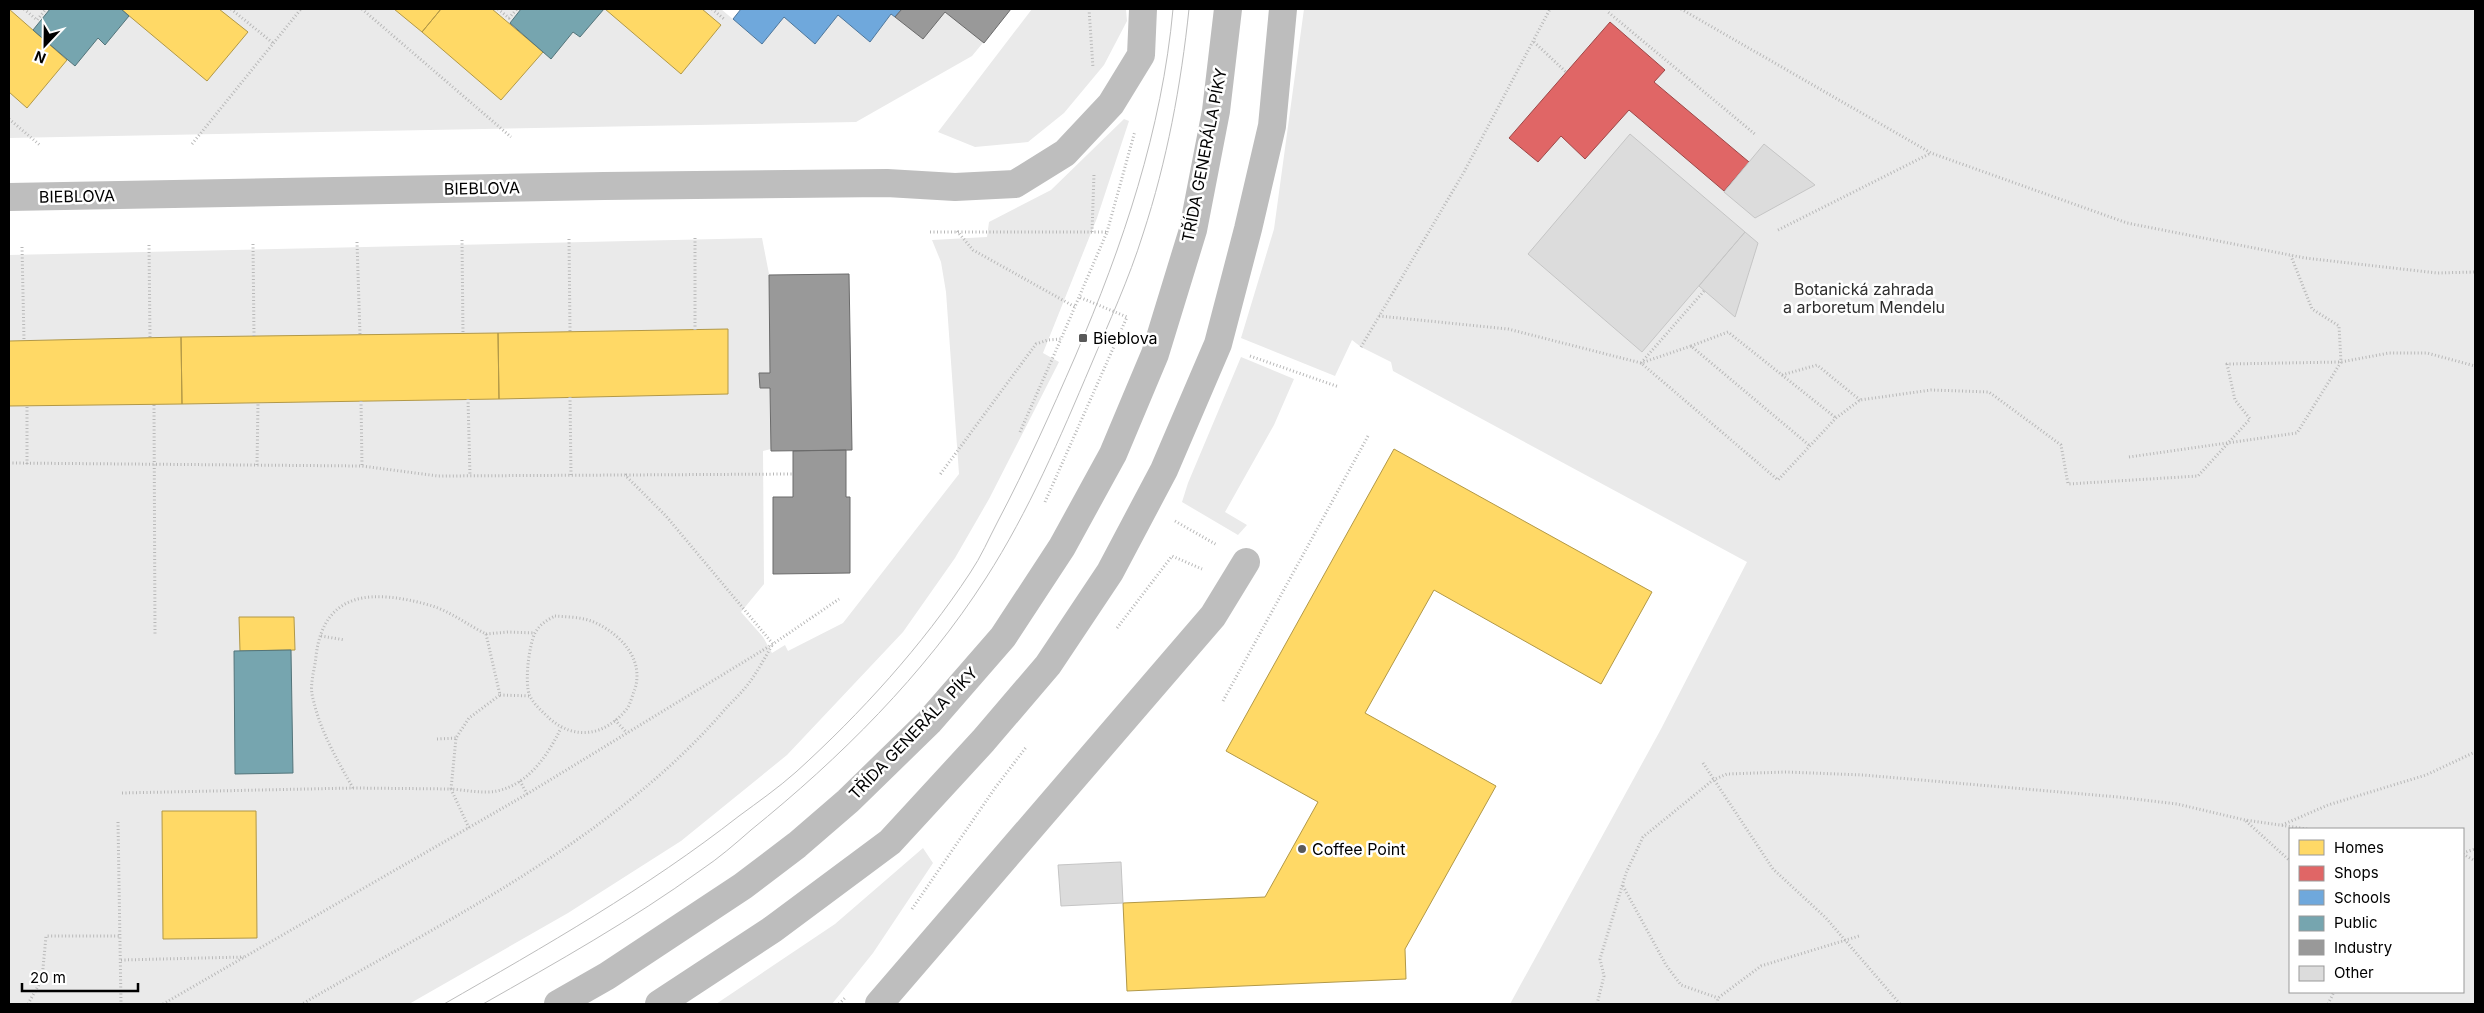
<svg xmlns="http://www.w3.org/2000/svg" width="2484" height="1013" viewBox="0 0 2484 1013" font-family="Inter,sans-serif">
<rect width="100%" height="100%" fill="#fff"/>
<path fill="#eaeaea" fill-rule="evenodd" d="M9 9H721L762 44 784 17 815 44 838 15 870 42 891 14 895 17 902 9H1011L972 56 856 122 9 138Z
M1032 9H1126L1127 21 1104 65 1064 113 1028 142 975 147 938 132Z
M1304 9H2475V1004H1510L1661 729 1747 562 1393 371 1391 362 1361 347 1352 340 1335 376 1241 338 1274 229ZM2290 829H2463V992H2290Z
M1124 119 1129 121 1097 218 1043 353 1059 362 989 499 955 558 903 632 787 755 681 841 568 913 409 1004H9V255L762 238 769 274 771 449 763 451 764 584 741 612 763 637 772 653 785 645 788 651 843 623 959 474 946 292 941 262 932 240 987 237 989 222 1051 190Z
M1241 357 1294 379 1274 425 1225 512 1247 525 1238 535 1182 502 1188 483Z
M923 848 933 863 873 953 832 1004H716L835 924Z"/>
<path fill="#ffd966" stroke="#b29847" d="M9 9 67 60 27 108 9 92Z
M121 9H219L248 32 207 81Z
M394 9H441L422 32Z
M441 9H492L543 52 501 100 422 32Z
M605 9H702L721 25 681 74Z
M728 329V394L499 399 498 333Z
M498 333 499 399 182 404 181 337Z
M181 337 182 404 9 406V341Z
M1394 449 1652 592 1601 684 1434 590 1365 713 1496 786 1405 949 1406 979 1127 991 1123 903 1265 897 1318 802 1226 751Z
M239 617H294L295 650 240 651Z
M162 811H256L257 938 163 939Z"/>
<path fill="#e06666" stroke="#9d4747" d="M1610 22 1665 70 1654 82 1749 162 1724 191 1629 110 1585 159 1561 136 1538 162 1509 138Z"/>
<path fill="#6fa8dc" stroke="#4e769a" d="M741 9H902L895 17 891 14 870 42 838 15 815 44 784 17 762 44 733 19Z"/>
<path fill="#76a5af" stroke="#53747a" d="M50 9H121L129 16 105 45 98 38 75 66 33 30Z
M521 9H604L580 37 573 32 551 59 510 23Z
M291 650 293 773 235 774 234 651Z"/>
<path fill="#999" stroke="#6b6b6b" d="M902 9H1011L984 43 945 12 923 39 895 17Z
M849 274 852 450 771 451 770 388H760L759 373H770L769 275Z
M846 450V497H850V573L773 574V497H793V451Z"/>
<path fill="#dcdcdc" stroke="#c5c5c5" d="M1630 134 1745 232 1642 352 1528 254Z
M1764 144 1815 185 1755 218 1724 192Z
M1745 232 1758 243 1735 317 1699 286Z
M1121 862 1123 903 1061 906 1058 865Z"/>
<g fill="none" stroke-linecap="round" stroke-linejoin="round">
<path stroke="#b8b8b8" stroke-width="3" stroke-dasharray="1 2.5" stroke-linecap="butt" d="M24 9 37 20 46 9
M231 9 273 43
M362 9 511 137
M498 9 509 18 517 9
M712 9 724 19
M1089 9 1093 68
M1608 9V12L1756 135
M1681 9 1931 153 2127 223 2305 258 2437 273 2475 272
M1534 42 1566 72
M9 119 41 146
M192 144 301 9
M1778 230 1931 153
M957 231 973 250 1075 307
M930 232H1107L1061 339 1048 340 1036 344 939 476
M1092 232 1094 174
M1107 232 1135 131
M569 239 570 331
M462 240 463 334
M357 242 360 335
M253 244 254 336
M149 245 150 338
M22 247 24 340
M1704 291 1641 363 1778 480 1836 418 1860 400 1931 390 1989 392 2061 445 2068 484 2198 476 2250 419 2235 400 2227 364 2341 362 2389 353H2427L2475 366
M1379 316 1508 329 1641 363 1691 346 1810 446
M695 330V236
M1691 346 1728 332 1836 418
M1361 347 1464 172 1550 9
M1250 356 1339 387
M1782 375 1817 365 1860 400
M570 397 571 476
M468 399 470 476
M361 401 362 466
M154 405 155 634
M1020 432 1061 339
M2129 457 2297 433 2341 362 2339 326 2312 309 2291 256
M9 463 362 466 438 476 625 475 666 516 773 644C765 657 758 671 749 683 741 694 730 703 721 714 609 841 447 920 302 1004
M27 464V406
M257 465 258 403
M626 475 793 474
M1045 502 1127 317 1079 297
M1175 521 1217 545
M555 616C568 617 584 617 596 623 621 635 644 659 635 689 632 695 631 704 626 710 605 735 576 741 550 719 544 713 534 705 530 696 524 684 529 645 535 633 540 624 547 620 555 616Z
M1117 628 1172 556 1202 569
M486 634 508 632 535 633
M321 636 345 640
M500 695 530 696
M1223 701 1368 436
M615 720 627 733
M437 739 456 738
M1703 763 1773 869 1826 918 1900 1004
M520 781 527 794
M353 788C336 758 319 729 312 694 310 683 315 668 316 656 324 589 375 590 429 605 448 610 468 625 486 634L500 695 469 718 456 738 451 789C465 790 484 794 497 791 529 784 548 755 561 728
M122 793 353 788 451 789 469 828
M2246 821 2290 861
M118 822 121 1004
M2282 825 2328 805 2426 775 2475 752
M2463 853 2475 849
M2463 854 2475 861
M1623 886 1666 965 1681 985 1718 998
M912 909 995 788 1027 746
M121 960 244 957
M28 1004 42 979 46 936H120
M163 1004 527 794 773 644 839 599
M839 1004 845 998
M1597 1004 1604 976 1600 959 1626 873 1643 837 1713 780 1727 774 1786 772 1863 775 2118 797 2177 804 2245 820 2307 829
M1717 1004 1718 998 1761 966 1859 936
M2328 1004 2334 992"/>
<path stroke="#bebebe" stroke-width="28" d="M9 197 604 186 887 183 955 187 1015 184 1065 153 1111 104 1141 55 1143 9
M879 1004 1213 616 1246 562"/>
<path stroke="#bdbdbd" stroke-width="28" d="M558 1004 607 976 743 886 797 845 848 801 929 722 1003 637 1062 547 1113 454 1155 354 1193 230 1216 111 1228 9
M659 1004 773 929 890 842 983 741 1048 665 1110 572 1164 470 1218 344 1248 229 1272 126 1283 9"/>
<path stroke="#bdbdbd" stroke-width="1" d="M444 1004C545 946 647 888 739 816 758 802 778 788 796 772 861 713 922 646 970 573 981 557 989 538 998 521 1026 468 1051 412 1075 357 1123 245 1162 130 1173 9
M483 1004C557 962 632 920 701 870 719 858 735 844 751 830 840 758 924 675 986 578 1029 511 1060 438 1091 365 1109 322 1129 279 1143 234 1167 161 1181 85 1189 9"/>
</g>
<g fill="#595959" stroke="#fff" stroke-width="2">
<rect x="1078" y="333" width="10" height="10" rx="2.5"/>
<circle cx="1302" cy="849" r="5"/>
</g>
<g text-anchor="middle" dominant-baseline="central" stroke-width="5" stroke-linejoin="round" paint-order="stroke">
<g font-size="16" fill="#000" stroke="#fff">
<text transform="translate(1204 155) rotate(-79)">TŘÍDA GENERÁLA PÍKY</text>
<text transform="translate(482 188) rotate(-1)">BIEBLOVA</text>
<text transform="translate(77 196) rotate(-1)">BIEBLOVA</text>
<text transform="translate(913 733) rotate(-46)">TŘÍDA GENERÁLA PÍKY</text>
</g>
<g font-size="16" fill="#2f2f2f" stroke="#fff">
<text x="1864" y="289">Botanická zahrada<tspan x="1864" dy="18">a arboretum Mendelu</tspan></text>
</g>
<g font-size="16" fill="#000" stroke="#fff" text-anchor="start">
<text x="1093" y="338">Bieblova</text>
<text x="1312" y="849">Coffee Point</text>
</g>
</g>
<rect width="2484" height="1013" fill="none" stroke="#000000" stroke-width="20"/>
<rect x="2289" y="828" width="175" height="165" fill="#ffffff" stroke="#999999"/>
<rect x="2299" y="840" width="25" height="15" fill="#ffd966" stroke="#999999"/>
<text x="2334" y="853" font-size="15" fill="#000000">Homes</text>
<rect x="2299" y="866" width="25" height="15" fill="#e06666" stroke="#999999"/>
<text x="2334" y="878" font-size="15" fill="#000000">Shops</text>
<rect x="2299" y="890" width="25" height="15" fill="#6fa8dc" stroke="#999999"/>
<text x="2334" y="903" font-size="15" fill="#000000">Schools</text>
<rect x="2299" y="916" width="25" height="15" fill="#76a5af" stroke="#999999"/>
<text x="2334" y="928" font-size="15" fill="#000000">Public</text>
<rect x="2299" y="940" width="25" height="15" fill="#999999" stroke="#999999"/>
<text x="2334" y="953" font-size="15" fill="#000000">Industry</text>
<rect x="2299" y="966" width="25" height="15" fill="#dcdcdc" stroke="#999999"/>
<text x="2334" y="978" font-size="15" fill="#000000">Other</text>
<g transform="translate(45 45) rotate(202)" stroke="#ffffff" stroke-width="4" paint-order="stroke">
<path d="M0-4L9 19L0 12L-9 19Z" fill="#000000"/>
<text y="-8" font-size="14" font-weight="bold" text-anchor="middle" fill="#000000">N</text>
</g>
<path d="M22 983v8h116v-8" fill="none" stroke="#000000" stroke-width="2.5"/>
<text x="30" y="983" font-size="15" fill="#000000" stroke="#ffffff" stroke-width="4" paint-order="stroke">20 m</text>
</svg>
